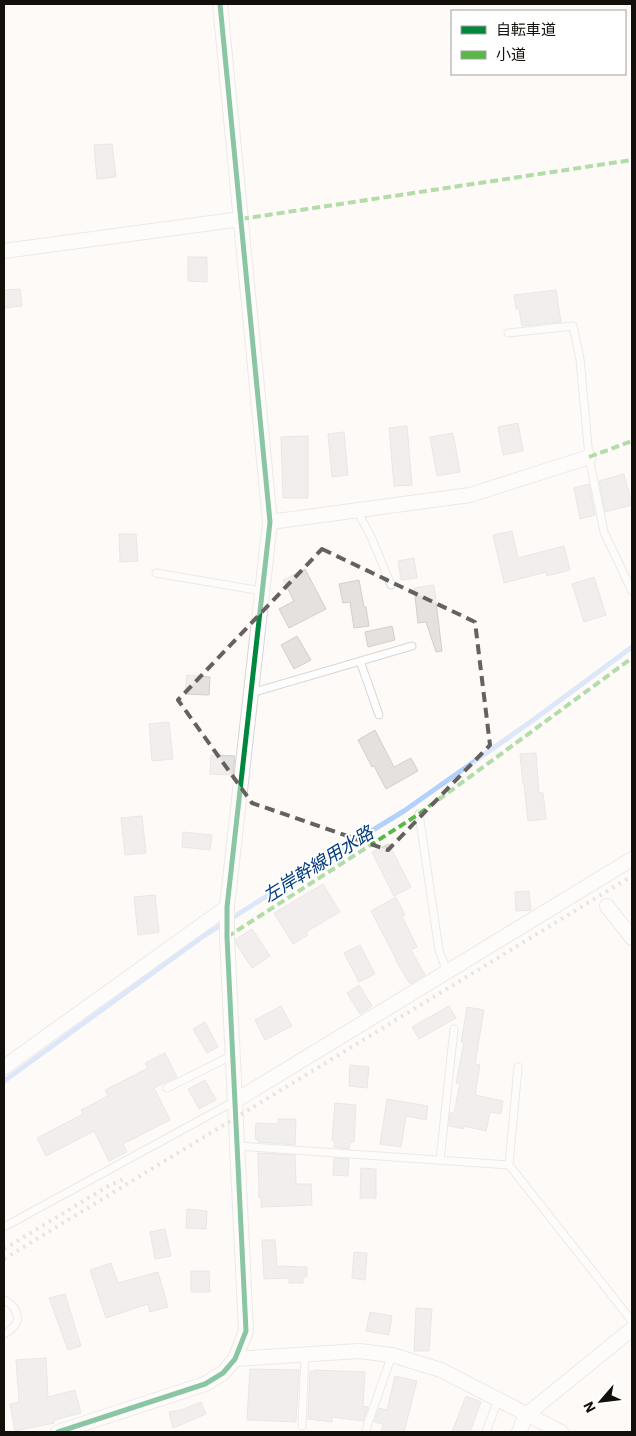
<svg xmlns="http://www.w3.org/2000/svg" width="636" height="1436" viewBox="0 0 636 1436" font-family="'IBM Plex Sans','Noto Sans JP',sans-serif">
<rect width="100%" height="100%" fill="#fdfaf8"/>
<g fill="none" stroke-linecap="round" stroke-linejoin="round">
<path stroke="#b4d1fc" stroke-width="5" d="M4 1081 202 937 319 863 404 811 536 718 632 647"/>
</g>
<path fill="#e5e1df" stroke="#d2cfcc" d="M112 144 116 177 97 179 94 145Z
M188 257H207V282L188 281Z
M20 289 22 306 4 308V290Z
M556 290 561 322 522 326 519 309H516L514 295Z
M518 423 523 451 503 455 498 427Z
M407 426 412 485 394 486 389 428Z
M344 432 348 475 332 477 328 434Z
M453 433 460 472 437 476 430 437Z
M308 436V498H283L281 437Z
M624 474 632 505 605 512 599 481Z
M589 484 595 515 580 519 574 488Z
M512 531 518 558 564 546 570 570 547 576 546 572 504 583 493 535Z
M119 534H136L138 561 120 562Z
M414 558 417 578 401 580 398 561Z
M305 569 326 609 289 628 279 609 294 601 283 580Z
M594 577 606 615 584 622 572 584Z
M359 580 364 607H366L369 626 354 628 350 602 343 603 339 584Z
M434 585 442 651 436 652 426 622 418 623 414 588Z
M392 626 395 640 368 647 365 632Z
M297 636 311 660 294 669 281 645Z
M187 675 210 677 209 695 185 694Z
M169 722 173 759 152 761 149 724Z
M375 730 394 767 411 758 418 771 386 789 374 766 372 767 358 740Z
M536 753 539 793H543L546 819 528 821 524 784H523L520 754Z
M211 755 235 756 233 775 210 774Z
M142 816 146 853 125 855 121 818Z
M183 832 212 835 210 850 182 847Z
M389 844 411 887 394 896 372 852Z
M323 884 340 912 306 932 308 935 293 944 274 913Z
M529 891 531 910 516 911 515 892Z
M155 895 159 932 138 935 134 897Z
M396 897 405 915 402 916 417 947 411 950 425 975 410 984 396 961H397L371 911Z
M252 929 270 956 252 968 236 944V939Z
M360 945 375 974 359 982 344 953Z
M359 985 372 1006 360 1014 347 993Z
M281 1006 292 1026 265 1040 255 1020Z
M449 1006 456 1018 419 1039 412 1027Z
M467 1007 484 1010 475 1064 480 1065 475 1095 503 1101 501 1114 490 1112 486 1131 464 1126V1129L449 1126 450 1113H454L460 1083H456L464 1042H461Z
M205 1022 218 1047 207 1053 193 1029Z
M165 1053 177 1077 154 1088 170 1120 123 1144 127 1152 109 1161 94 1131 46 1156 37 1138 83 1114 81 1110 108 1096 105 1090 148 1068 145 1063Z
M350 1065 369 1067 367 1088 349 1086Z
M205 1080 216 1100 199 1109 188 1089Z
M387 1099 428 1106 426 1120 406 1116 401 1147 380 1144Z
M335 1103 356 1105 354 1142H350L349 1149 334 1147 335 1141 332 1140Z
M278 1119H296L295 1145 258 1142V1139H255L256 1123 278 1124Z
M258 1153 295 1155 296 1184H311L312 1205 261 1207V1198H259Z
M334 1158 349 1159 348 1176 333 1175Z
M361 1168 376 1169V1198H360Z
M187 1209 207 1211 206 1229 186 1228Z
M165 1229 171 1256 155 1259 150 1232Z
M262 1240H275L277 1266 307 1267V1277H303V1283H289V1278L264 1279Z
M354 1252 367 1253 365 1280 352 1278Z
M111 1263 118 1283 158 1272 168 1307 150 1312 148 1304 106 1318 90 1270Z
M191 1271H209L210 1292H191Z
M65 1294 81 1346 68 1350 49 1298Z
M416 1308 432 1309 429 1351H414Z
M370 1312 392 1316 389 1335 366 1331Z
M46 1358 48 1397 75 1390 81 1413 54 1420V1423L15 1431 10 1404 19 1402 16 1360Z
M250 1369 299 1370 296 1422 247 1420Z
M315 1370 365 1372 363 1406 368 1407 363 1421 332 1417V1422L308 1419 310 1371H315Z
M395 1376 417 1381 404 1432H381L383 1424 374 1422 379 1408 387 1410Z
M466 1396 481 1402 470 1432H452Z
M201 1402 206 1414 173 1428 169 1412 181 1410Z"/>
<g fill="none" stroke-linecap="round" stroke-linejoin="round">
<defs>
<path id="lane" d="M508 333 573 326 580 359 589 457 604 532 632 591
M357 510 372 539 391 585
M156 573 262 591
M360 661 379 715
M251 693 412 646
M419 814 439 950 447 972
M167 1088 233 1055
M237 1146 509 1165 632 1321
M440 1160 454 1029
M509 1165 518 1067
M4 1227 235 1101
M4 1300C9 1302 11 1304 14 1308 22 1320 15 1328 4 1334
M302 1426 305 1354
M366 1432 368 1423 392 1355
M486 1432 498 1400"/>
<path id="street" d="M4 251 241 219
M270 522 470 495 589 457
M607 906 632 938
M4 1067 227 907
M235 1101 632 859
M235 1359 359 1351 392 1355 441 1370 561 1432
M58 1432 205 1384 223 1373 235 1359 246 1331 227 937V907L270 522 220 4
M519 1432 526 1415 632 1329"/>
</defs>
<use href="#lane" stroke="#d9d5d2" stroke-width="9"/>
<use href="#street" stroke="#d9d5d2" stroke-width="16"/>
<use href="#lane" stroke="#fffefe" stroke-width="7"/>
<use href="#street" stroke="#fffefe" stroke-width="14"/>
<path stroke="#cdcccc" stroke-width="4" stroke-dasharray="2.5 5" stroke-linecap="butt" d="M4 1249 110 1185 124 1179
M4 1259 632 876"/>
<path stroke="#58b947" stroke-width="4" stroke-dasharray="8 4" stroke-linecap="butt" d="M241 219 632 160
M589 457 632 441
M227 937 419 814 632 658"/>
<defs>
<path id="cycleway" d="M58 1432 205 1384 223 1373 235 1359 246 1331 227 937V907L270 522 220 4"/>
</defs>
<use href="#cycleway" stroke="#fff" stroke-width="8"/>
<use href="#cycleway" stroke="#00873e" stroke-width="5"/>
</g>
<path d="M0 0H636V1436H0ZM322 549 475 622 490 745 388 850 252 803 178 700Z" fill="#fdfaf8" fill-opacity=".55" fill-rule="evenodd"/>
<path fill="none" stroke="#65615e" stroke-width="4" stroke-dasharray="10 6" stroke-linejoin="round" d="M322 549 475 622 490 745 388 850 252 803 178 700Z"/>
<g text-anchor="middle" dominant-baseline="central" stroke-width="4" stroke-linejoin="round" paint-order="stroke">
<g font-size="18" font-style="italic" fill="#003a7f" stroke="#fff">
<text transform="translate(318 864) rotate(-32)">左岸幹線用水路</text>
</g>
</g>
<rect width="636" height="1436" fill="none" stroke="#130f0b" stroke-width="10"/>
<rect x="451" y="10" width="175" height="65" fill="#ffffff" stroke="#a19f9d"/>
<rect x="461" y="26" width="25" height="8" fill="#00873e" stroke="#a19f9d"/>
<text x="496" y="35" font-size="15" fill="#130f0b">自転車道</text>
<rect x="461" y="51" width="25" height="8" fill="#58b947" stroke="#a19f9d"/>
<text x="496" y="60" font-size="15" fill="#130f0b">小道</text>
<g transform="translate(601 1401) rotate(242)" stroke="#ffffff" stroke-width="4" paint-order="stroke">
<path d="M0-4L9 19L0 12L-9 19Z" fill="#130f0b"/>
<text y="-8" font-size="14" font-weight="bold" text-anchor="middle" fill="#130f0b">N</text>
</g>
</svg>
